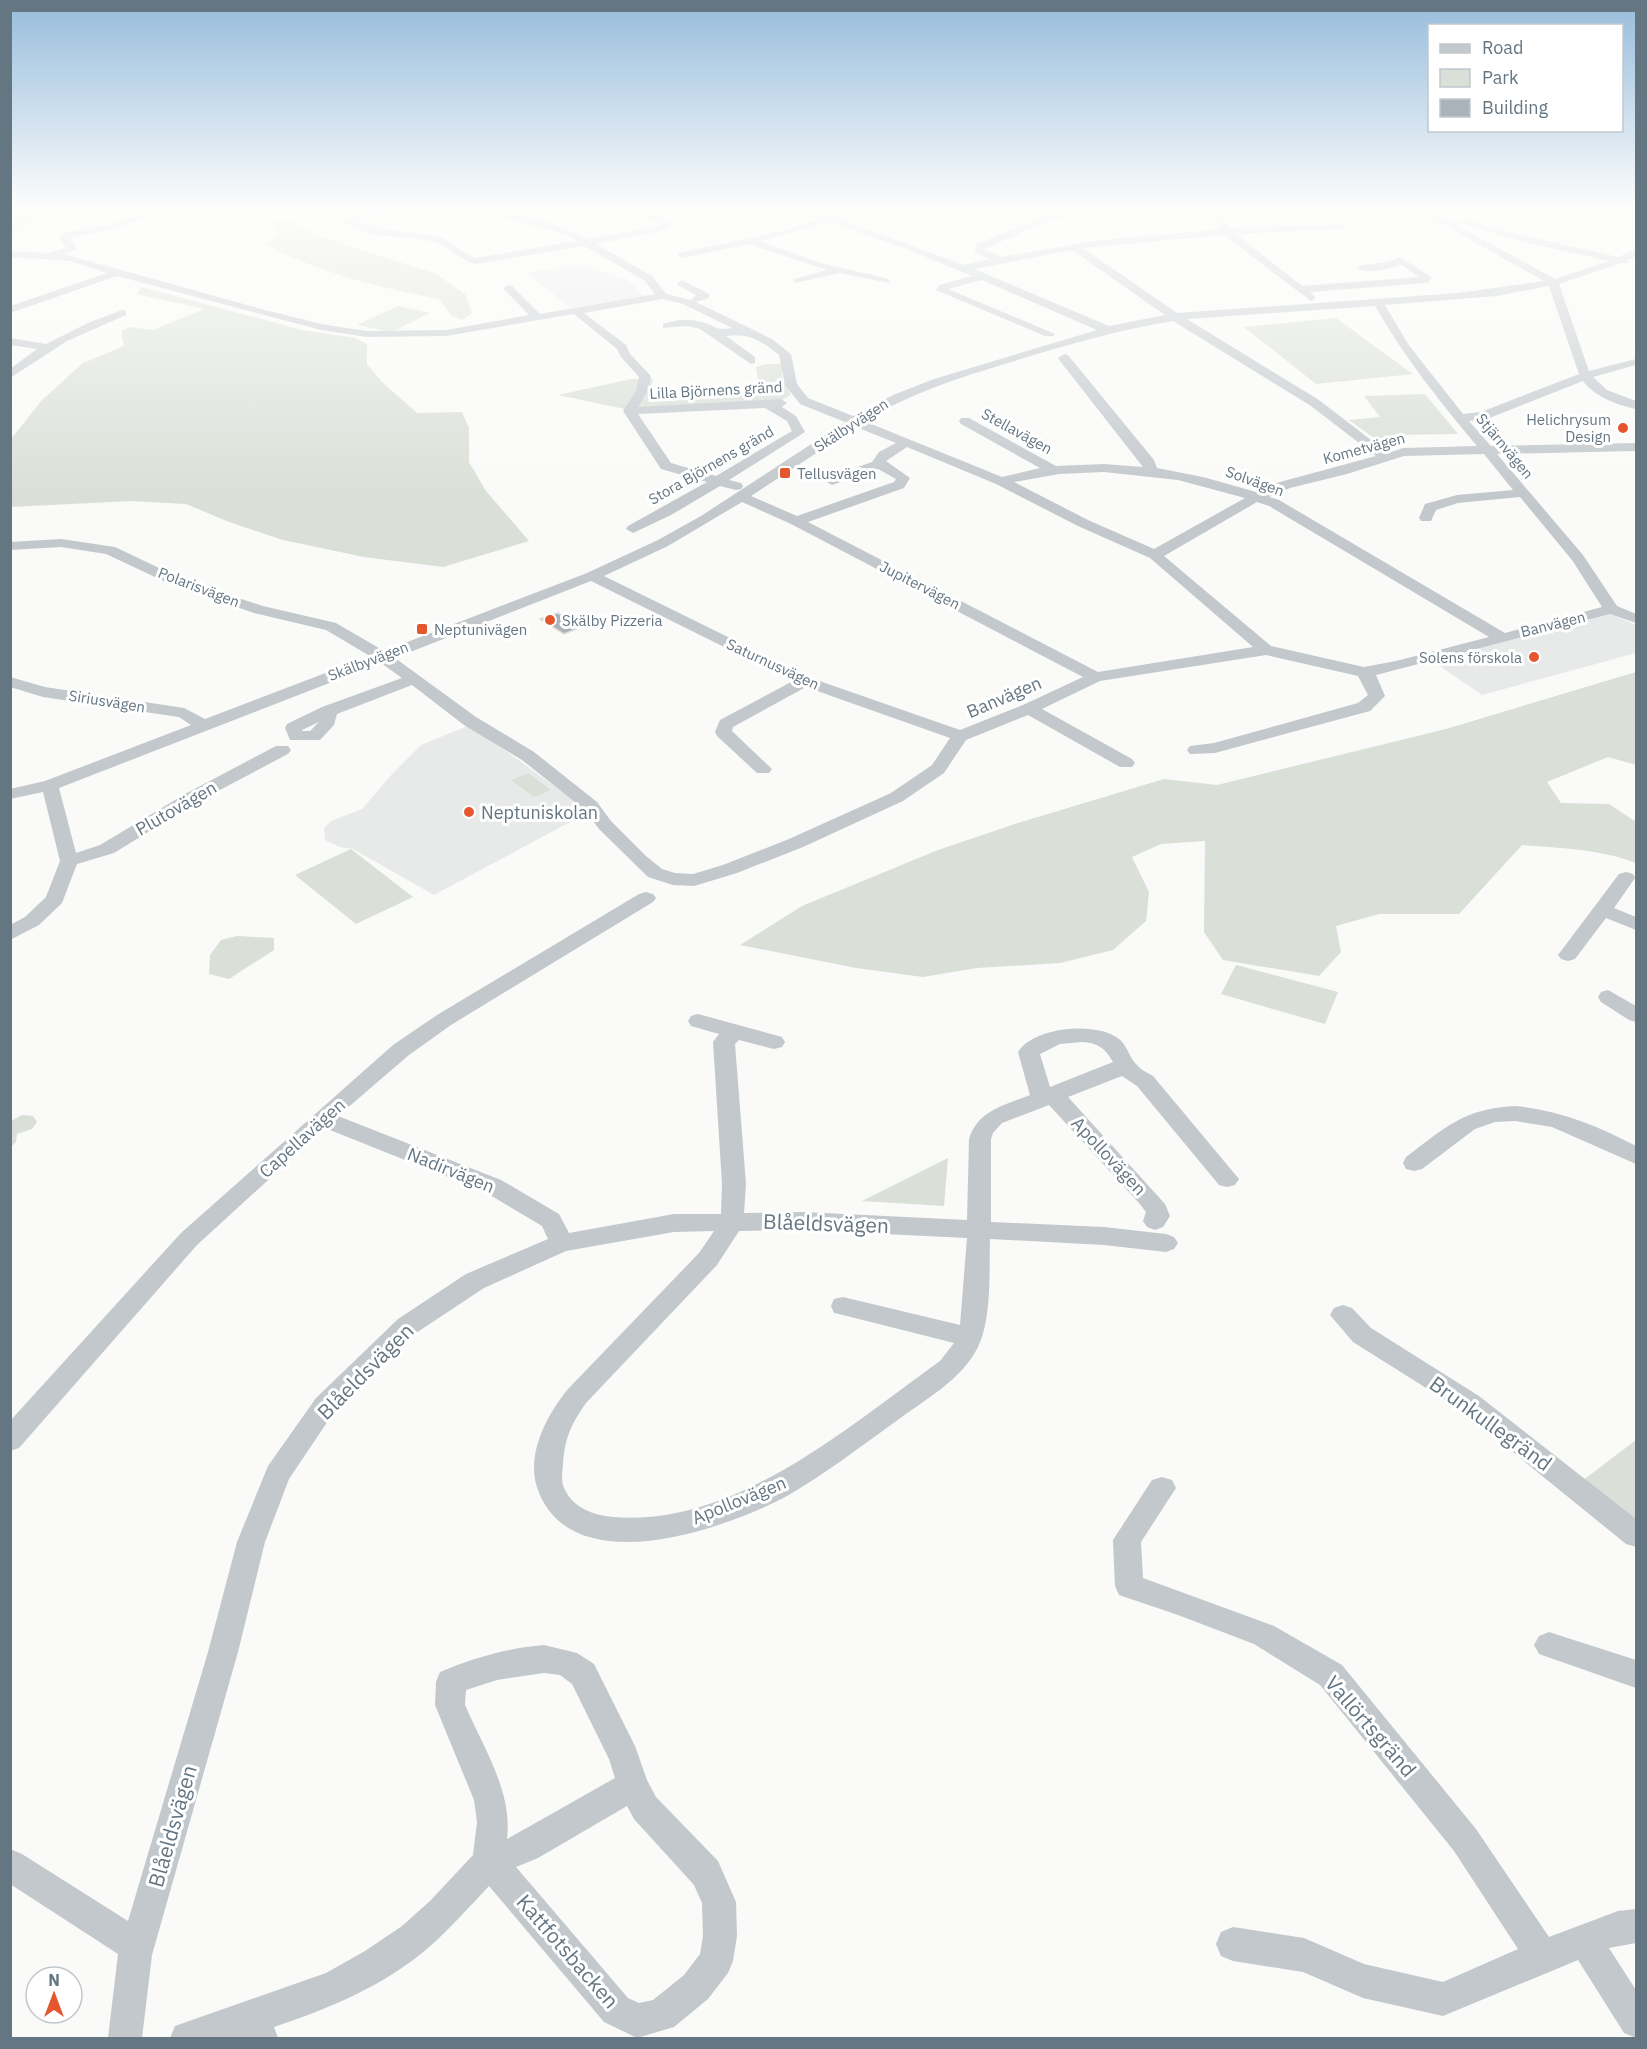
<svg xmlns="http://www.w3.org/2000/svg" width="1647" height="2049" viewBox="0 0 1647 2049" font-family="'IBM Plex Sans',sans-serif">
<rect width="100%" height="100%" fill="#fafaf8"/>
<path fill="#e8e9e9" d="M562 267H589L628 280 643 296 571 308 526 273Z
M1610 614 1636 625V653L1482 695 1431 660Z
M470 725 572 799 585 814 434 895 353 849 340 847 325 840 324 828 331 821 362 809 393 773 421 745Z"/>
<path fill="#dadfd7" d="M40 209H85L34 221 11 237V214L36 213Z
M942 209 960 210 972 218 952 221 925 217Z
M1531 209H1602L1619 212 1562 221Z
M288 218 317 235 436 274 465 294 472 313 462 320 452 316 439 299C380 288 320 273 267 245L278 233 270 222Z
M142 287 302 330 355 338 367 344V364L382 382 417 413 462 412 469 428V462L486 491 529 541 443 567 364 557 283 540 229 522 186 504 131 501 11 507V439L42 400 83 363 124 346 121 331 129 327 153 330 204 309 137 294Z
M398 306 430 313 392 332 357 325Z
M1336 318 1413 374 1316 384 1244 327Z
M767 364H782V377L791 395 780 401 630 410 558 395 631 379H653L650 393C675 393 742 401 758 380L756 367Z
M1425 394 1458 434 1395 435 1397 438 1375 439 1349 420 1380 417 1364 396Z
M1636 672V765L1608 757 1547 782 1561 803 1609 804 1636 822V863C1601 849 1560 848 1522 845L1459 914H1379L1336 926 1341 952 1319 976 1223 960 1204 932 1205 841 1161 844 1132 857 1149 892 1146 921 1113 950 1060 963 977 968 923 977 856 968 740 945 802 906 938 850 1018 823 1164 779 1217 785 1446 729Z
M528 773 551 790 534 797 511 780Z
M351 849 413 897 356 924 295 875Z
M237 936 274 938V950L229 979 209 974 210 955 221 940Z
M1236 965 1338 992 1325 1024 1221 994Z
M22 1115 33 1116 37 1122 32 1129 17 1134 16 1142 11 1147V1121Z
M948 1158 944 1206 862 1201Z
M1636 1440V1526L1582 1481Z"/>
<path fill="#aab3b9" stroke="#dcdcda" stroke-width="1.5" d="M558 613 581 627 564 634 540 619Z"/>
<g fill="none" stroke-linecap="round" stroke-linejoin="round">
<path fill="#c3c8cc" fill-rule="evenodd" d="M157 209H172L110 230 72 237 70 238 77 249 64 254 261 309 321 324 367 331 446 330 529 315 503 288 508 285 512 286 540 314 655 294 644 280 584 246 475 264C459 260 450 247 434 242 406 234 366 241 343 221 355 209 390 209 407 209L402 212 355 220C381 232 411 230 438 237 453 241 461 253 475 258L577 241 564 234 470 209C502 209 560 223 588 239L661 225 644 217 612 209C633 209 657 211 674 225L667 230 596 244 652 276 666 294 691 300 696 295 678 285 677 283 682 280 709 294V298L696 302 772 339 791 354 797 384 808 398 853 416 893 395 934 379 1097 330 982 280 948 289 1055 334 1053 336H1045L936 290 939 285 972 276 907 249 829 222 760 241 821 263 889 279V283L840 273 794 283V279L827 270 748 244 683 258 678 255 679 253 787 230 818 219 785 209H801L829 216 851 209H866L839 219 964 265 989 259 975 252V245C1016 228 1055 209 1100 209L1046 222 984 249 1001 257 1102 240 1220 229 1214 220 1215 209H1225L1224 220 1229 228 1345 224V228L1341 229 1236 234 1302 286 1419 277 1400 264C1390 270 1365 274 1357 268L1362 265 1388 262 1400 257 1431 277 1429 282 1425 283 1310 292 1316 298 1311 301 1224 235 1083 248 1177 313 1458 293 1544 281 1415 209H1427L1555 279 1609 261 1520 241 1457 222 1462 219 1526 236 1618 257 1636 249V256L1628 260V263H1621L1559 284 1589 371 1636 359V365L1593 377 1607 390 1636 401V409C1617 405 1595 397 1583 381L1487 419 1469 421 1491 446 1636 443V451L1497 454 1583 555 1617 606 1636 614V623L1610 614 1376 675 1385 696 1370 711 1215 753 1190 754 1187 750 1190 746 1214 743 1358 703 1368 695 1358 676 1266 655 1100 681 1042 709 1132 759 1135 763 1132 767H1120L1028 715 966 740 944 773 903 801 803 847 737 873 694 886 673 885 648 877 599 829 585 810 522 760 464 725 412 685 337 714 334 725 320 740H290L285 728 287 724 322 707 402 678 381 663 59 788 76 853 100 845 185 794 276 746H288L291 750 288 754 197 802 114 853 77 864 62 903 39 925 10 940V925L25 917 46 897 60 861 43 792 10 799V789L45 781 191 725 179 717 43 697 10 687V677L45 687 184 708 205 719 370 656 326 630 254 613 216 600 170 584 106 554 61 547 10 550V542L61 539 115 547 180 578 226 594 263 606 336 623 384 651 587 573 658 540 701 516 845 422 800 404 785 385 779 355C761 341 750 333 726 336L755 357V363L751 364 700 329 687 326 663 328V324C676 320 688 318 701 322 718 326 713 331 732 328L683 304 662 299 584 313 626 345 630 354 651 376 648 391 638 407 781 399 787 403 782 407 796 416 805 432 729 480 741 483 743 486 741 489 736 490 720 486 671 515 633 533 626 529 628 526 707 482 661 469 623 411 636 391 639 377 621 357 617 349 574 314 446 336 367 337 321 330 117 276 10 313V306L107 273 70 261 10 257V251L49 253 66 248 59 237 65 232 105 225ZM1072 250 1165 315 1109 326 974 269ZM1549 286 1579 374 1481 412 1463 414 1408 344 1385 305 1496 296ZM1375 306C1404 357 1440 402 1477 446L1403 448 1388 453 1319 400 1187 319ZM1173 321 1311 406 1376 456 1280 482 1256 492 1203 477 1157 468 1154 460 1068 355 1064 354 1058 358 1060 361 1143 467 1104 464 1056 466 969 418H961L959 421 961 424 1040 468 1002 477 864 421C909 394 958 378 1008 363 1063 346 1117 330 1173 321ZM765 408 787 421 792 431 716 476 671 463 638 414ZM856 427 896 443 879 452 872 462 827 478 825 481 832 485 878 469 896 479 894 482 797 516 751 496ZM907 447 996 484 1078 526 1150 558 1253 647 1098 672 808 522 904 488 910 478 886 461ZM1484 454 1513 490 1457 495 1425 504 1419 518 1421 521H1431L1436 510 1458 503 1520 497 1572 560 1602 607 1505 633 1279 500 1269 497 1290 488 1347 474 1404 456ZM1104 472 1178 480 1245 498 1154 549 1088 520 1014 482 1059 474ZM742 502 791 524 1083 677 1023 705 960 730 811 678 604 576 668 546ZM1257 502 1269 506 1489 637 1396 661 1364 667 1271 646 1164 556ZM591 581 793 681 720 720 715 732 717 736 757 773H769L772 769 732 731 733 727 806 687 950 738 932 765 891 793 789 839 723 865 693 874 675 873 662 869 646 856 611 821 597 802 534 752 476 717 395 658ZM319 722 310 731H303L302 730Z
M178 209H199L194 212 175 214 173 212Z
M122 310 126 311V315L67 341 10 378V369L37 349 10 345V338L46 344 88 323Z
M1626 872 1633 874 1635 878 1614 908 1636 917V930L1606 918 1575 959 1568 961 1561 959 1558 955 1561 951 1619 874Z
M646 892 653 894 656 898 653 902 451 1025 409 1055 338 1116 501 1180 559 1214 569 1233 674 1214H721L722 1184 713 1042 719 1034 691 1026 688 1021 691 1016 698 1014 782 1037 785 1042 782 1047 774 1049 739 1040 735 1044 746 1184 744 1213 803 1212 967 1220 969 1139C978 1110 1005 1105 1030 1095L1018 1052C1034 1027 1096 1021 1119 1039 1127 1045 1130 1059 1137 1065 1141 1070 1148 1073 1153 1076L1239 1179 1235 1185 1227 1187 1219 1185 1137 1086 1122 1076 1068 1097 1165 1204 1170 1216 1163 1227 1155 1230 1147 1227 1143 1221 1146 1212 1139 1203 1049 1105 1002 1123 993 1133 991 1139V1222L1104 1227 1166 1234 1174 1237 1178 1243 1174 1249 1166 1252 1104 1245 990 1239C989 1271 992 1318 978 1347 962 1380 924 1400 895 1422 860 1447 825 1474 787 1496 725 1529 576 1582 539 1493 524 1457 546 1416 568 1389L699 1253 714 1231 674 1232 566 1251 484 1288 416 1333 334 1412 289 1479 265 1542 238 1652 152 1955 142 2038H108L118 1954 10 1884V1849L22 1854 128 1921 208 1652 237 1542 268 1466 316 1398 398 1319 466 1274 548 1239 542 1226 485 1192 325 1128 197 1245 19 1448 10 1451V1421L181 1233 393 1045 437 1015 639 894ZM1082 1042C1098 1043 1105 1048 1113 1062L1050 1087 1040 1054 1060 1044ZM803 1230 967 1238 960 1325 843 1297 834 1299 831 1306 834 1313 843 1315 954 1343 940 1361C848 1427 733 1528 613 1517 593 1515 573 1508 564 1488 561 1481 562 1474 563 1466 564 1440 571 1424 586 1403L717 1265 739 1231Z
M1608 990 1636 1006V1022L1629 1020 1601 1002 1598 997 1601 992Z
M1515 1106C1559 1110 1598 1126 1636 1146V1164L1552 1127 1515 1121 1495 1122 1475 1129 1422 1169 1414 1171 1406 1169 1403 1163 1406 1157C1446 1127 1463 1109 1515 1106Z
M1343 1305 1352 1308 1371 1328 1479 1396 1636 1519V1547L1626 1544 1461 1410 1353 1342 1330 1315 1334 1308Z
M1162 1477 1172 1480 1176 1488 1141 1542 1143 1578 1274 1626 1342 1665 1476 1829 1549 1937 1618 1911 1636 1909V1943L1609 1948 1636 1990V2038L1624 2033 1578 1960 1443 2016 1363 1998 1303 1972 1233 1961 1221 1956 1216 1944 1221 1932 1233 1927 1304 1938 1364 1964 1443 1982 1518 1949 1454 1851 1320 1685 1254 1644 1178 1615 1119 1595 1115 1586 1113 1540 1152 1480Z
M1549 1632 1636 1660V1688L1539 1654 1534 1645 1539 1636Z
M544 1645 577 1653 594 1664 635 1746 647 1780 656 1797 718 1861 736 1902 737 1936 733 1961 728 1973 708 1999 674 2027 637 2038 604 2022 489 1886C469 1907 450 1929 428 1948 384 1986 328 2009 274 2027L278 2038H170L175 2026 326 1973 365 1951 402 1926 430 1901 473 1855 477 1822 474 1800 435 1705 436 1682 440 1672C474 1658 507 1648 544 1645ZM544 1673 560 1675 572 1684 609 1759 615 1778 507 1839C513 1792 483 1747 465 1705L466 1690 497 1680ZM627 1806 634 1819 694 1885 702 1903 703 1936 700 1954 684 1975 653 2000 639 2003 628 1998 516 1867 538 1858Z"/>
</g>
<linearGradient id="sky" x2="0" y2="1"><stop stop-color="#96bcdc"/><stop offset="0.42" stop-color="#fdfdfc"/><stop offset="1" stop-color="#fdfdfc" stop-opacity="0"/></linearGradient>
<rect width="1647" height="496" fill="url(#sky)"/>
<g fill="#e4572e" stroke="#fff" stroke-width="2">
<circle cx="1623" cy="428" r="6"/>
<rect x="779" y="467" width="12" height="12" rx="3"/>
<circle cx="550" cy="620" r="6"/>
<rect x="416" y="623" width="12" height="12" rx="3"/>
<circle cx="1534" cy="657" r="6"/>
<circle cx="469" cy="812" r="6"/>
</g>
<g text-anchor="middle" dominant-baseline="central" stroke-width="6" stroke-linejoin="round" paint-order="stroke">
<g font-size="15" fill="#657683" stroke="#fff">
<text transform="translate(716 390) rotate(-3)">Lilla Björnens gränd</text>
<text transform="translate(851 425) rotate(-33)">Skälbyvägen</text>
<text transform="translate(1017 431) rotate(29)">Stellavägen</text>
<text transform="translate(1505 446) rotate(50)">Stjärnvägen</text>
<text transform="translate(1364 448) rotate(-15)">Kometvägen</text>
<text transform="translate(711 465) rotate(-30)">Stora Björnens gränd</text>
<text transform="translate(1255 481) rotate(20)">Solvägen</text>
<text transform="translate(920 585) rotate(27)">Jupitervägen</text>
<text transform="translate(199 587) rotate(21)">Polarisvägen</text>
<text transform="translate(1553 624) rotate(-14)">Banvägen</text>
<text transform="translate(368 661) rotate(-21)">Skälbyvägen</text>
<text transform="translate(773 664) rotate(25)">Saturnusvägen</text>
<text transform="translate(107 701) rotate(9)">Siriusvägen</text>
</g>
<g font-size="15" fill="#657683" stroke="#fff" text-anchor="start">
<text x="1611" y="419" text-anchor="end">Helichrysum<tspan x="1611" dy="17">Design</tspan></text>
<text x="797" y="473">Tellusvägen</text>
<text x="562" y="620">Skälby Pizzeria</text>
<text x="434" y="629">Neptunivägen</text>
<text x="1522" y="657" text-anchor="end">Solens förskola</text>
</g>
<g font-size="18" fill="#657683" stroke="#fff">
<text transform="translate(1004 697) rotate(-23)">Banvägen</text>
<text transform="translate(176 808) rotate(-30)">Plutovägen</text>
<text transform="translate(302 1138) rotate(-42)">Capellavägen</text>
<text transform="translate(1109 1156) rotate(47)">Apollovägen</text>
<text transform="translate(451 1170) rotate(22)">Nadirvägen</text>
<text transform="translate(739 1500) rotate(-22)">Apollovägen</text>
</g>
<g font-size="18" fill="#657683" stroke="#fff" text-anchor="start">
<text x="481" y="812">Neptuniskolan</text>
</g>
<g font-size="21" fill="#657683" stroke="#fff">
<text transform="translate(826 1223) rotate(2)">Blåeldsvägen</text>
<text transform="translate(365 1371) rotate(-45)">Blåeldsvägen</text>
<text transform="translate(1491 1423) rotate(36)">Brunkullegränd</text>
<text transform="translate(1371 1726) rotate(49)">Vallörtsgränd</text>
<text transform="translate(172 1826) rotate(-74)">Blåeldsvägen</text>
<text transform="translate(568 1951) rotate(49)">Kattfotsbacken</text>
</g>
</g>
<rect width="1647" height="2049" fill="none" stroke="#657683" stroke-width="24"/>
<rect x="1428" y="24" width="195" height="108" fill="#ffffff" stroke="#c1c8cd" stroke-width="1.5"/>
<rect x="1440" y="44" width="30" height="9" fill="#c3c8cc" stroke="#c1c8cd" stroke-width="1.5"/>
<text x="1482" y="54" font-size="18" fill="#657683">Road</text>
<rect x="1440" y="69" width="30" height="18" fill="#dadfd7" stroke="#c1c8cd" stroke-width="1.5"/>
<text x="1482" y="84" font-size="18" fill="#657683">Park</text>
<rect x="1440" y="99" width="30" height="18" fill="#aab3b9" stroke="#c1c8cd" stroke-width="1.5"/>
<text x="1482" y="114" font-size="18" fill="#657683">Building</text>
<g transform="translate(54 1995)"><circle r="28" fill="#ffffff" stroke="#c1c8cd" stroke-width="1.5"/>
<path d="M0-4.5L10 22L0 15L-10 22Z" fill="#e4572e"/>
<text y="-9" font-size="16" font-weight="bold" text-anchor="middle" fill="#657683">N</text>
</g>
</svg>
